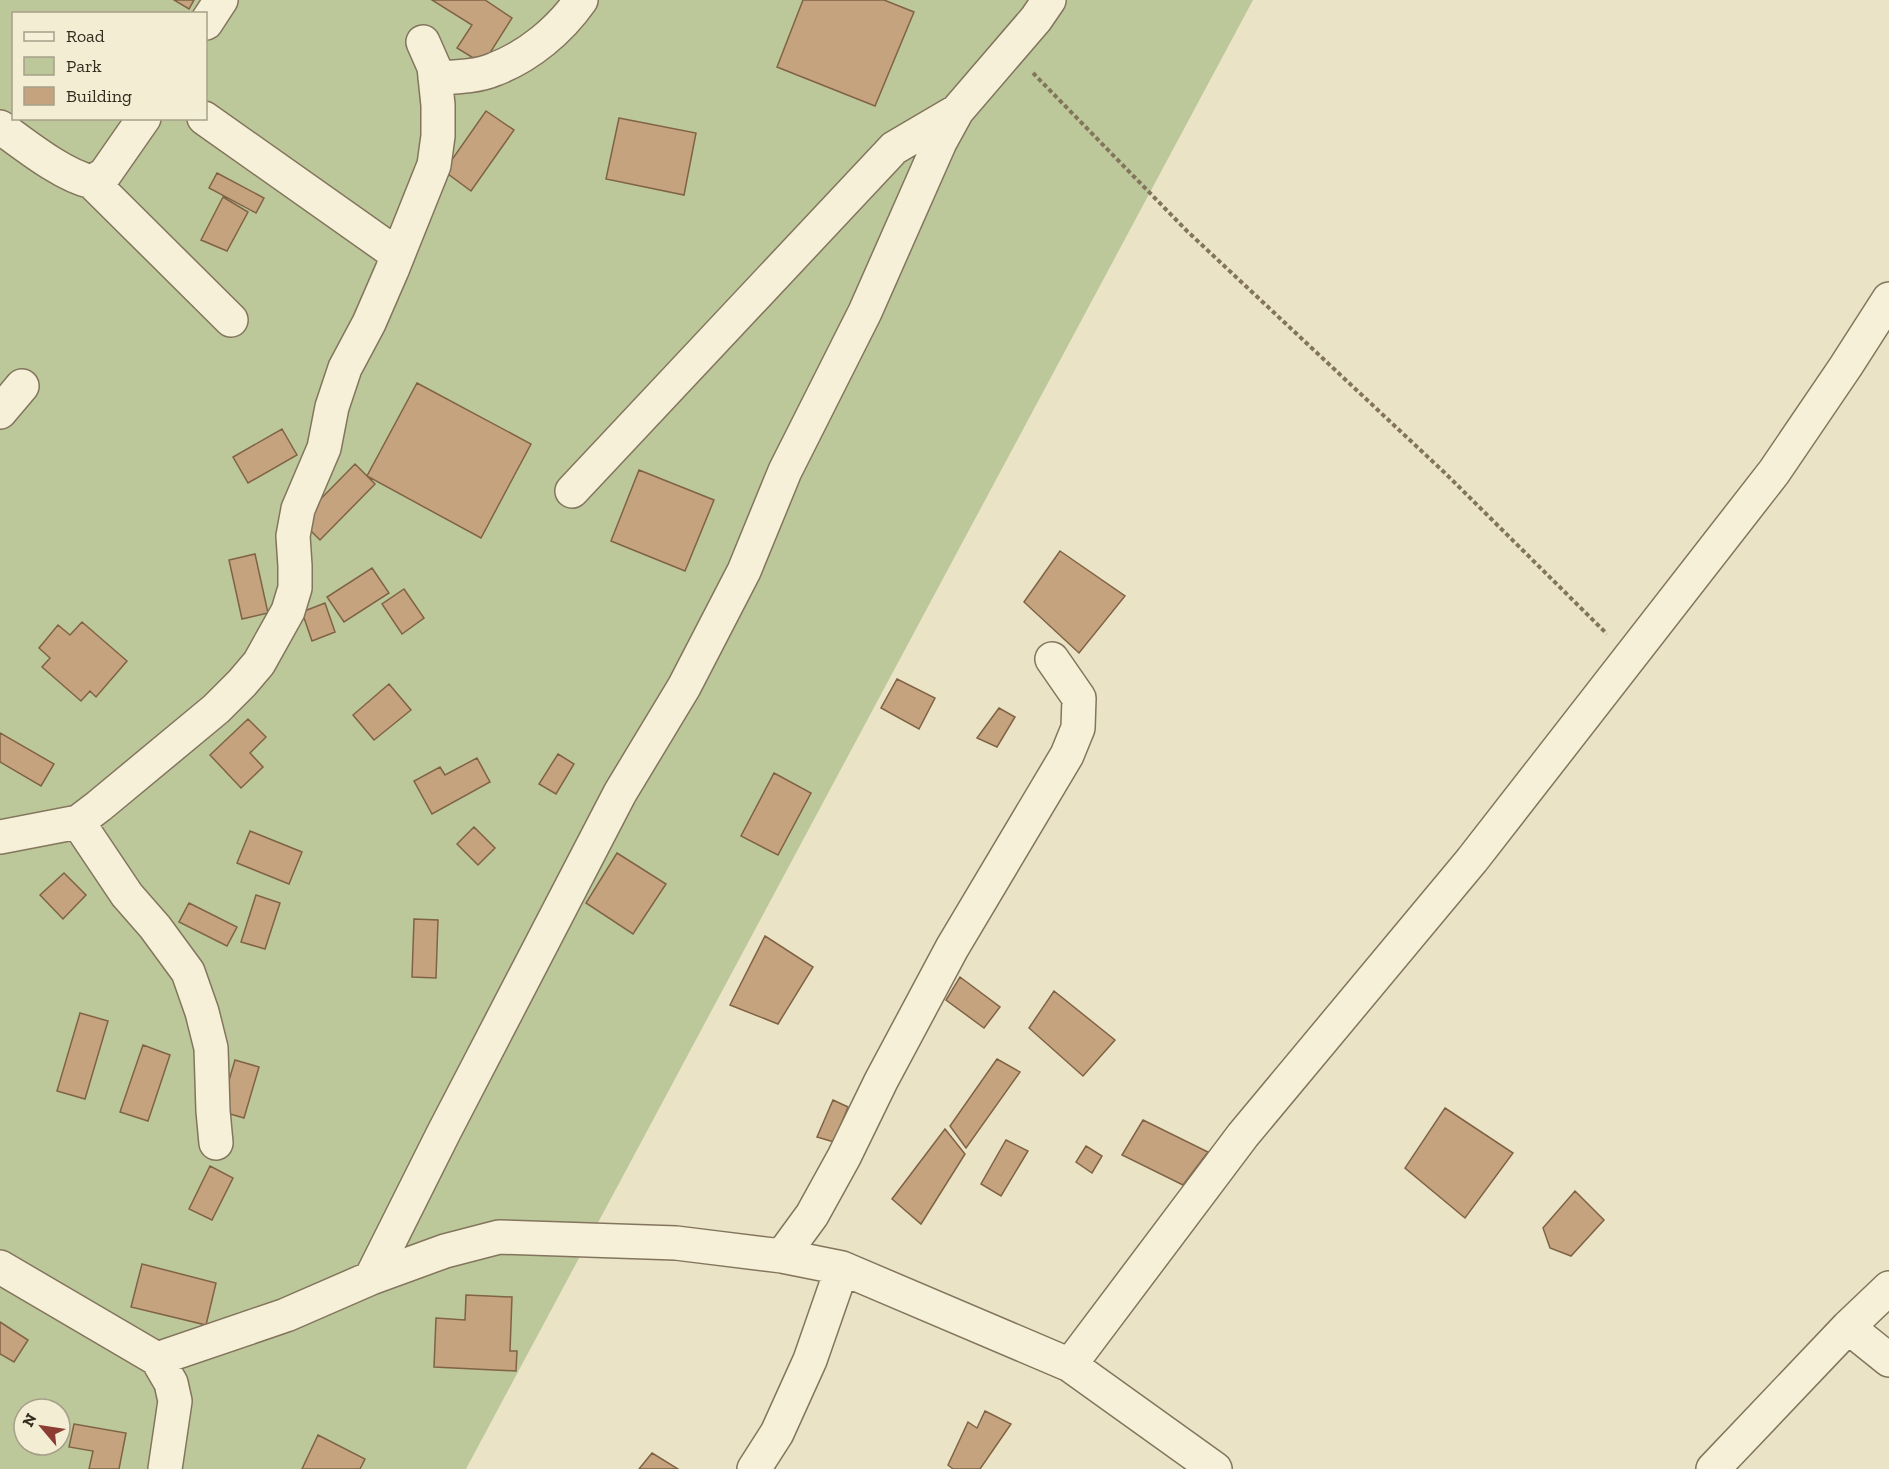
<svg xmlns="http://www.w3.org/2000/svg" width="1889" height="1469" viewBox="0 0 1889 1469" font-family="'Zilla Slab',serif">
<rect width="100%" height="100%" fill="#eae3c5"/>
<path fill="#bcc79a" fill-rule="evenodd" d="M0 0H1253L466 1469H0ZM14 14H206V118H14ZM24 1409H60V1445H24Z"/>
<path fill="#c4a37e" stroke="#806345" stroke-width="1.5" d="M174 0H194L189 9Z
M432 0H485L512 18 483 64 457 48 472 25Z
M803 0H884L914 12 875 106 777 67Z
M486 111 514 130 471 191 444 171Z
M619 118 696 133 684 195 606 179Z
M217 173 264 198 256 213 209 188Z
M223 197 248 212 227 251 201 240Z
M417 383 531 444 481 538 367 476Z
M282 429 297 455 248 483 233 457Z
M355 464 375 484 320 540 300 520Z
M639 470 714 500 685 571 611 541Z
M1060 551 1125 596 1079 653 1024 602Z
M255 554 268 613 242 619 229 560Z
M372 568 389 593 344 622 327 597Z
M404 589 424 618 402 634 382 604Z
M325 603 335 632 312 641 302 612Z
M82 622 127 661 96 697 90 691 81 701 42 667 50 658 39 648 58 625 70 635Z
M897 679 935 698 919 729 881 708Z
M389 684 411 710 374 740 353 715Z
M999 708 1015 717 997 747 977 738Z
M248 719 266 737 250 753 263 767 241 788 210 755Z
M0 733 54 764 41 786 0 762Z
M558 754 574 764 556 794 539 784Z
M477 758 490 782 432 814 414 781 440 767 445 775Z
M774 773 811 793 778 855 741 836Z
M474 827 495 848 478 865 457 844Z
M250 831 302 852 289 884 237 863Z
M617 853 666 884 633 934 586 903Z
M64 873 86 895 63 919 40 895Z
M256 895 280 903 265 949 241 942Z
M189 903 237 927 227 946 179 922Z
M414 919 438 920 436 978 412 977Z
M765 936 813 967 778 1024 730 1005Z
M960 977 1000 1007 984 1028 946 1000Z
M1054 991 1115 1040 1083 1076 1029 1028Z
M80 1013 108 1021 85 1099 57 1091Z
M143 1045 170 1055 148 1121 120 1112Z
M997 1059 1020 1072 966 1148 950 1126Z
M235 1060 259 1067 244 1118 220 1111Z
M833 1100 848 1107 834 1142 817 1137Z
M1445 1108 1513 1153 1465 1218 1405 1168Z
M1143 1120 1208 1152 1183 1185 1122 1155Z
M945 1129 965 1154 921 1224 892 1199Z
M1006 1140 1028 1151 1001 1196 981 1184Z
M1086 1146 1102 1156 1092 1173 1076 1162Z
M210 1166 233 1178 212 1220 189 1209Z
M1575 1191 1604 1220 1571 1256 1550 1248 1543 1228Z
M142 1264 216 1283 206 1325 131 1307Z
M466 1295 512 1297 510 1351H517L516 1371 434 1367 436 1318 465 1320Z
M0 1322 28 1340 14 1362 0 1354Z
M985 1411 1011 1424 980 1469H953L948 1465 968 1422 977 1428Z
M74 1424 126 1433 119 1469H89L93 1451 69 1447Z
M318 1435 365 1459 360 1469H302Z
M652 1453 678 1469H639Z"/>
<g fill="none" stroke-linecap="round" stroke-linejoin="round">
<defs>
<path id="minor" d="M206 23 221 0
M435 78C455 77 477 77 495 69 529 56 560 30 581 0
M204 118 398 255
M0 127C25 145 62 175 92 182L105 174 144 118
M92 182 231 320
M0 412 22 386
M572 491 894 148 957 111
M78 822 127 895 155 927 188 972 202 1012 211 1048 213 1111 216 1143
M0 837 78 822 99 806 216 709 242 683 259 663 288 611 295 588V566L293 536 298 509 324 448 332 407 345 368 369 323 392 270 434 165 438 136V105L434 67 423 42
M782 1256 812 1215 844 1157 881 1081 952 948 1067 755 1078 728 1079 698 1052 659
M0 1267 157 1359 171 1383 175 1401 165 1469
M371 1278 444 1132 620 793 684 687 744 571 785 471 865 312 940 142 957 111 1036 19 1049 0
M1848 1327 1889 1360
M157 1359 286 1315 371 1278 445 1251 499 1237 676 1243 782 1256 842 1268 1070 1365 1215 1469
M1070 1365 1243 1135 1472 860 1774 472 1846 366 1889 299
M754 1469 777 1433 810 1360 842 1268
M1713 1469 1848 1327 1889 1288"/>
</defs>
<use href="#minor" stroke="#83755d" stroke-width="36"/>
<path stroke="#83755d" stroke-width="4" stroke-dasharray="4.5 3" stroke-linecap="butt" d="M1033 73 1187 231 1446 474 1607 634"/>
<use href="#minor" stroke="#f5f0d7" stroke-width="33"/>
</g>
<rect x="12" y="12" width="195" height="108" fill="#f2edd3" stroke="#a6a08b" stroke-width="1.5"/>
<rect x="24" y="32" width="30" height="9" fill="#f5f0d7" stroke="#a6a08b" stroke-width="1.5"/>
<text x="66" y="42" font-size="18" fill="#342c1f">Road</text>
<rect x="24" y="57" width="30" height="18" fill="#bcc79a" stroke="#a6a08b" stroke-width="1.5"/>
<text x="66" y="72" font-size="18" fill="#342c1f">Park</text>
<rect x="24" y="87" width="30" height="18" fill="#c4a37e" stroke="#a6a08b" stroke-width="1.5"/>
<text x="66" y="102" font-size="18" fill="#342c1f">Building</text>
<g transform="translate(42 1427) rotate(299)"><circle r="28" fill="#f2edd3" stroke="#a6a08b" stroke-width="1.5"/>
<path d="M0-4.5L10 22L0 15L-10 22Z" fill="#8c3c32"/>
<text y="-9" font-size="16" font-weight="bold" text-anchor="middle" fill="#342c1f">N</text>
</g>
</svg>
